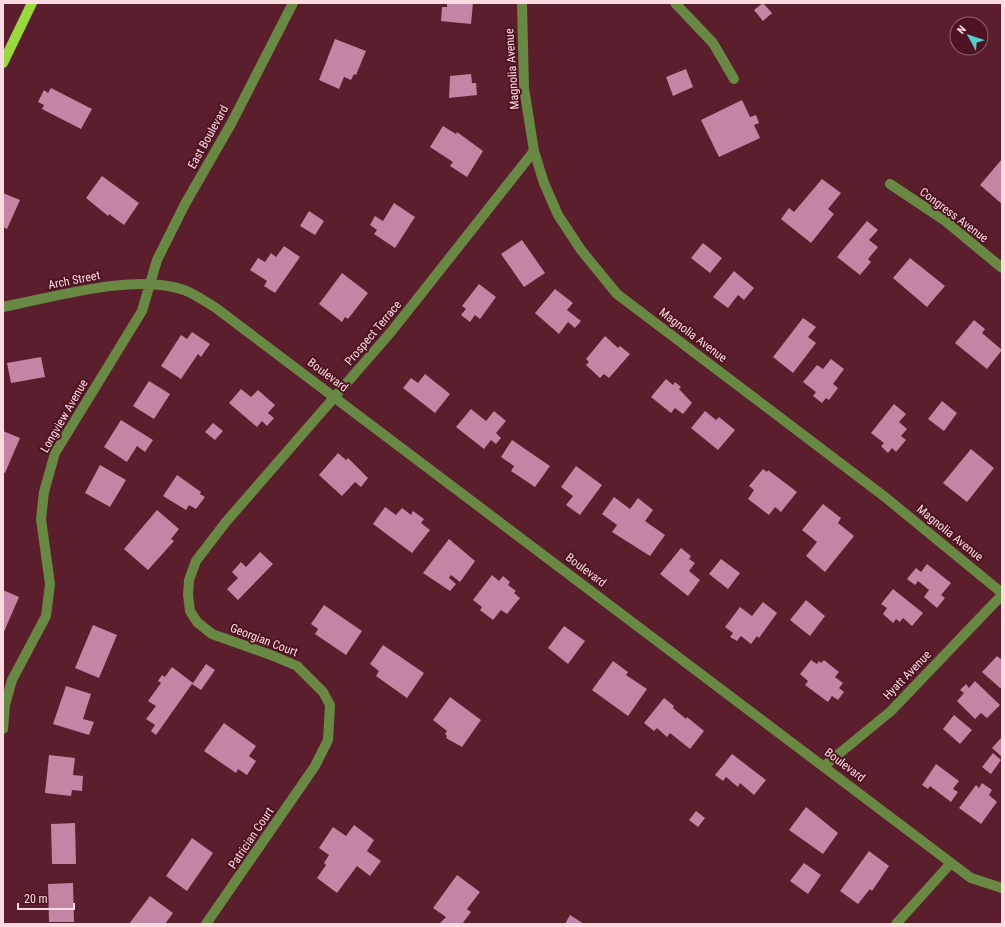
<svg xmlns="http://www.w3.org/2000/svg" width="1005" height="927" viewBox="0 0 1005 927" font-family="'Roboto Condensed',sans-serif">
<rect width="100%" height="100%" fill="#5a1e2c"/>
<path fill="#c484a3" d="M447 3H473L471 24 441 21 442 7H447Z
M763 3 772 13 763 21 754 10Z
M335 39 366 51 356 75 354 74 351 80 344 77 339 89 319 80Z
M686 69 693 87 673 96 666 77Z
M471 74 472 83H476L477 95 449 98 450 76Z
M51 88 92 109 81 129 42 109 44 105 38 102 44 90 48 93Z
M742 100 750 117 756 115 759 123 754 125 760 138 719 157 701 120Z
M443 126 456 134 457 132 483 151 467 177 450 166 453 162 430 147Z
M1002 159V204L980 185Z
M102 176 139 203 124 225 109 214 108 216 86 198Z
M822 179 841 193 828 209 834 214 811 243 781 219 789 208 794 212Z
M3 193 20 200 7 229 3 227Z
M394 203 415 217 395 248 374 234 377 230 370 225 375 216 383 221Z
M309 211 324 221 315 235 300 226Z
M867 221 878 230 869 240 878 247 868 259 871 262 860 275 837 257Z
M522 240 545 273 524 287 501 254Z
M703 243 722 258 710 273 691 258Z
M284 246 300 257 275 293 264 286 267 281 250 270 258 258 265 262 271 253 276 257Z
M910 258 945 286 927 307 893 278Z
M734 271 754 288 744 300 738 295 728 308 713 297Z
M342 273 368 293 348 319 345 317 342 322 319 304Z
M479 284 496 297 480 319 475 315 470 322 461 315 466 309 462 306Z
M555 289 573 303 567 310 581 321 575 328 568 322 559 334 535 313Z
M803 318 816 327 808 337 816 343 793 373 773 357Z
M974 320 985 329 982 333 1002 350 987 369 955 343Z
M192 332 210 344 201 357 198 354 181 379 161 366 181 335 187 339Z
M605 336 618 348 620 346 630 354 609 378 604 374 600 378 586 365 589 362 586 359Z
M41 357 45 377 11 383 7 363Z
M831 359 844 369 833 384 838 388 829 400 826 398 822 403 813 396 816 392 803 382 817 365 823 369Z
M425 374 450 394 435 413 403 388 411 378 418 383Z
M666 379 673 385 675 382 681 387 679 389 692 403 683 414 675 408 671 413 651 397Z
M149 381 170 394 154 419 133 406Z
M241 389 251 397 258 390 275 405 268 413 274 418 267 426 262 421 257 427 229 403Z
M942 401 957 413 944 431 928 419Z
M894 404 906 414 899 422 907 429 901 436 906 440 896 452 892 448 888 453 881 446 884 443 871 433Z
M471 409 486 421 494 411 506 421 496 433 501 438 496 444 491 440 484 449 456 427Z
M705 411 716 420 719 417 735 430 718 450 691 428Z
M121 420 153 440 145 452 137 446 127 462 104 447Z
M213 423 223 431 215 440 205 432Z
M3 431 20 438 5 473 3 472Z
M512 440 550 466 535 487 511 471 514 466 501 457Z
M971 449 994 468 967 502 943 483Z
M338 453 346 460 348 458 368 478 361 487 355 482 342 496 319 475Z
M100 465 126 480 110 507 85 493Z
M576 466 602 485 580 515 566 505 573 496 561 487Z
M763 469 767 472 768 470 797 492 781 512 775 507 769 515 748 499 754 490 749 486Z
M177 475 201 492 200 494 205 497 196 509 189 505 186 510 163 496Z
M614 497 630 509 638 498 653 510 645 521 665 535 650 556 612 532 617 525 602 514Z
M823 504 841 518 838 523 854 536 825 572 806 556 817 542 802 530Z
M385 507 396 515 402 508 411 515 413 511 424 519 421 523 430 530 412 553 373 524Z
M157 510 179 529 171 539 174 541 148 570 124 549Z
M449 539 475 561 460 582 451 575 449 578 456 584 450 591 423 573Z
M681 548 691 556 689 559 695 563 689 571 700 580 688 596 660 574Z
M260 552 273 564 238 600 227 589 238 578 232 572 241 562 246 567Z
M721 559 740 573 728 589 709 574Z
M927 564 951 583 941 595 945 598 937 608 924 597 929 590 918 581 915 585 907 579 916 568 921 572Z
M492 575 499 581 503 576 510 582 508 585 516 591 514 593 520 598 507 614 501 610 493 620 480 610 482 607 473 600Z
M893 589 923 613 912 626 903 618 900 622 896 619 893 623 883 614 887 608 881 604Z
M3 590 19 597 3 634Z
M806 600 825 616 810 636 790 620Z
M763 602 777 613 759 638 757 636 751 644 741 636 737 641 730 637 733 633 725 627 740 607 752 616Z
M324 605 362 631 346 655 315 634 318 629 311 624Z
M93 625 117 635 99 678 75 668Z
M564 626 585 641 568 664 548 648Z
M383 645 424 673 407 698 376 676 379 671 370 664Z
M997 656 1002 660V687L1000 688 982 672Z
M811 660 817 664 819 661 821 663 824 660 839 672 835 677 843 683 839 688 844 692 838 700 832 696 828 702 805 685 808 681 800 674Z
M613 661 628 672 626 675 647 689 628 716 592 690Z
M206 664 215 670 201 690 192 684 156 735 151 731 155 725 146 719 156 706 148 701 161 683 158 681 162 675 165 677 172 667 193 683Z
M975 681 1000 705 987 718 981 713 975 719 957 701 964 693 960 690 966 684 969 688Z
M66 686 91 694 83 719 94 722 89 735 53 724Z
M450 697 481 720 462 747 446 738 447 736 445 734 447 731 433 720Z
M664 698 674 706 673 708 686 719 687 717 704 731 690 749 670 733 667 737 657 728 654 731 644 723Z
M954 715 972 730 960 744 943 729Z
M224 723 256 746 249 756 256 761 247 775 238 769 236 773 204 751Z
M1001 738 1002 739V757L992 748Z
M993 753 1001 760 991 774 982 767Z
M732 754 766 780 754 795 740 783 738 787 726 777 723 781 715 775Z
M49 755 75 758 73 775 83 776 82 791 72 790 71 796 45 793Z
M936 764 959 781 953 789 958 792 951 802 930 786 928 789 922 785Z
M982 783 992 790 989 795 997 802 981 824 959 808 976 785 979 788Z
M806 807 838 833 823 854 789 830Z
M696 811 705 818 698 827 689 820Z
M75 823 76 864H52L51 824Z
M354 825 374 840 367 851 381 861 370 876 357 866 337 893 317 878 326 865 324 863 329 855 319 848 333 827 346 836Z
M192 838 213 853 187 891 166 876Z
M869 851 889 866 872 891 870 889 858 904 840 891Z
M804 863 821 875 808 894 790 881Z
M457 875 480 892 467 909 471 912 462 924H439L446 917 433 908Z
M73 883 74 922H49L48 884Z
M150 896 173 913 165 924H129Z
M570 915 584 924H565Z"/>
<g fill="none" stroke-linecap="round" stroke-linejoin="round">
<path stroke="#698844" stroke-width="10" d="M522 3 524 88 534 151 544 183 558 215 581 250 617 294 885 497 1002 593
M675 3 713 43 734 79
M890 184 944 220 1002 268
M3 307C55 297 134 273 184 290 195 294 206 302 216 308L971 878 1002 888
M3 729 5 705 12 680 46 616 50 584 41 519 44 492 55 453 142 311 157 260 185 204 231 124 293 3
M824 766 891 711 1002 595
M206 924 315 766 328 740 330 705 323 692 297 666 271 655 212 634 197 622 190 611 188 595 189 580 196 561 225 523 391 332 534 151
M896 924 951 863"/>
<path stroke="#99d83f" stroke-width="10" d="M3 63 32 3"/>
</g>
<g text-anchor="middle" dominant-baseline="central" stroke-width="4" stroke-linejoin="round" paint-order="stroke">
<g font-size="12" fill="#fbdbdf" stroke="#4e1322">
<text transform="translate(512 69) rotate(-94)">Magnolia Avenue</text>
<text transform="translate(208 137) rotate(-61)">East Boulevard</text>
<text transform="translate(954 215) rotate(37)">Congress Avenue</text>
<text transform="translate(74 280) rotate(-11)">Arch Street</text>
<text transform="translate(373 333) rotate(-50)">Prospect Terrace</text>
<text transform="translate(693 335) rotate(37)">Magnolia Avenue</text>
<text transform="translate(328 375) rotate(37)">Boulevard</text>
<text transform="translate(64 416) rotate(-60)">Longview Avenue</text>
<text transform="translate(950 533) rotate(39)">Magnolia Avenue</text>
<text transform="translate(586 570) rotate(37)">Boulevard</text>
<text transform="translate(264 640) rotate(21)">Georgian Court</text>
<text transform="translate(907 675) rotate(-46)">Hyatt Avenue</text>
<text transform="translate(845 765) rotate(37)">Boulevard</text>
<text transform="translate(251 838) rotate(-56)">Patrician Court</text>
</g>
</g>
<rect width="1005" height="927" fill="none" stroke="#fbdbdf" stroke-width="8"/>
<g transform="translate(969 36) rotate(310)"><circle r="19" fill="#4e1322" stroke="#93636e"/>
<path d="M0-3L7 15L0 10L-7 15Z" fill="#55cec6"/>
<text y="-6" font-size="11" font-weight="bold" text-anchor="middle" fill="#fbdbdf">N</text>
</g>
<path d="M18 903v6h56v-6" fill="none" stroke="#fbdbdf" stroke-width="2"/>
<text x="24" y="903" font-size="12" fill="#fbdbdf" stroke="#4e1322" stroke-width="3" paint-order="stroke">20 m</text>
</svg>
